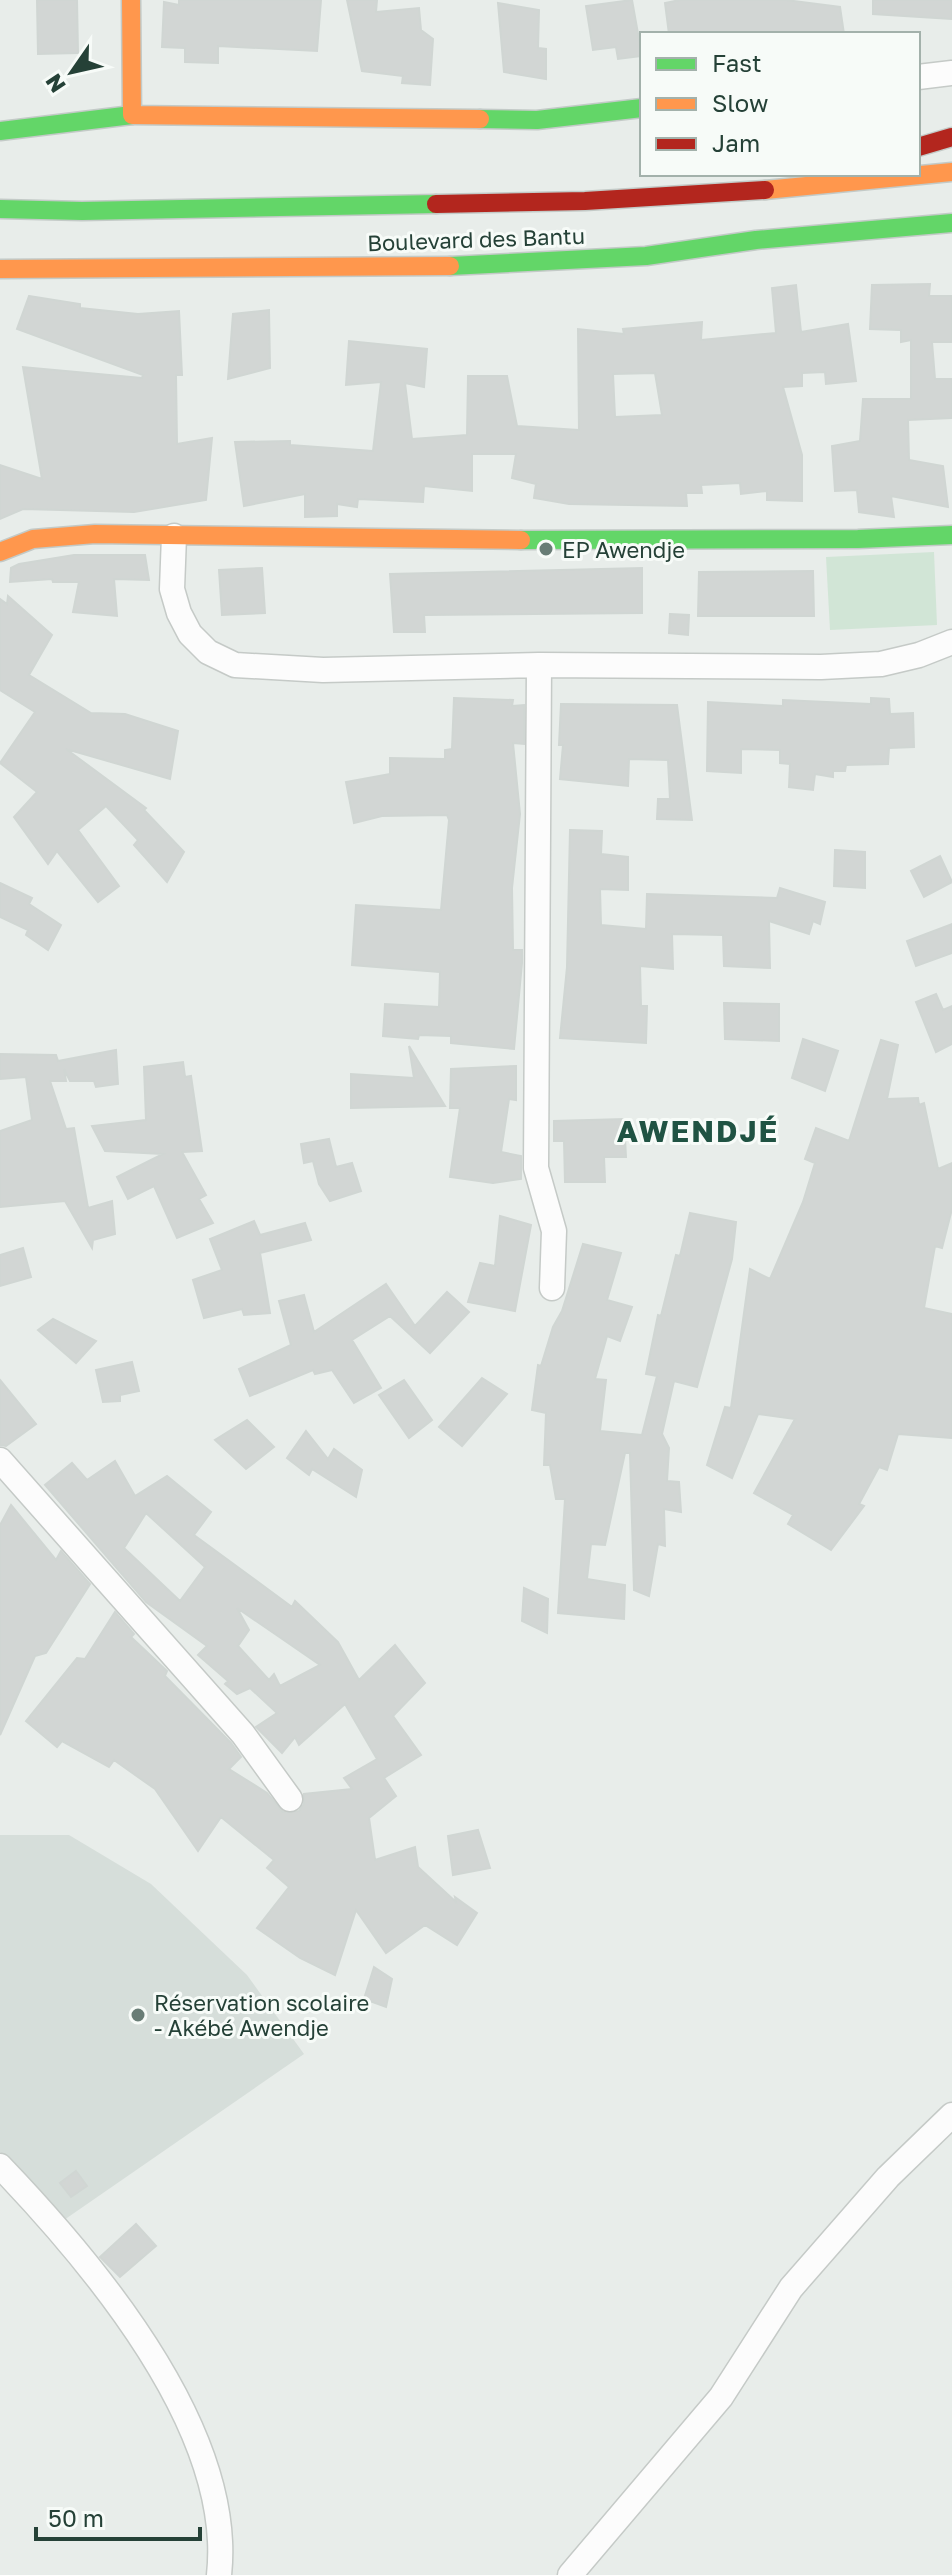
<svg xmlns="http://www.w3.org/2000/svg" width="952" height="2575" viewBox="0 0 952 2575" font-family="'Golos Text',sans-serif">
<rect width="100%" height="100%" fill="#e8edea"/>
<path fill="#d6deda" d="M0 1835H69L151 1884 247 1975 304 2054 64 2220 0 2152Z"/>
<path fill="#d1e5d6" d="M934 552 937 625 830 630 826 557Z"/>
<path fill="#d2d6d4" stroke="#d0d6d3" stroke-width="2" fill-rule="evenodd" d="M37 0H77L78 53 38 54Z
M179 0H321L317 51 218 46V63L185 62V48L162 47 164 2 179 5Z
M347 0H377L376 12 419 8 421 30 433 39 430 85 402 83 403 76 362 71Z
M632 0 642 56 618 59 616 47 593 50 586 6Z
M680 0H786L840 7 844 34H669L665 3Z
M873 0H952V19L873 14Z
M498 3 539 10 538 48 546 49V79L504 72Z
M930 284 929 296H952V342H932L935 379H952V418L908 420 909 460 943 466 948 507 891 496 894 517 859 512 857 490 835 491 832 446 860 441 863 399H911V340L901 342V330L870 329 872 285Z
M796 285 801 332 848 324 856 381 826 384 825 372 802 373V386L783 387 802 455V501L767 500V491L741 494 740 483 701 485 702 493H686L687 506 569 504 534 498 536 484 512 478 516 454H472V491L424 486 423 502 358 499 357 507 337 504V516L305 517V494L244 506 235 442 290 441V445L373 451 381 382 346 385 349 341 427 349 424 387 405 383 412 439 467 435 468 376H507L517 426 579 430 578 329 624 334 623 329 702 322 701 340 776 333 772 288ZM655 373 662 415 615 417 613 374Z
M29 296 80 304V308L138 314 179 311 182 375H176L177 444 212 438 206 500 134 512 23 509 0 519V465L42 479 23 367 142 378 143 375 17 329Z
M269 310 270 368 228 379 233 314Z
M74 555H145L149 580 114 579 117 616 73 612 79 582H53L52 579 10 582 11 568 19 564Z
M262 568 265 613 222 615 219 570Z
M642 568V613L424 615 425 632H394L390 574Z
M813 571 814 616H698L699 572Z
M8 596 52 635 29 675 91 713 125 714 178 731 170 779 66 749 146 808 144 810 184 852 167 882 134 845 138 840 106 806 78 830 119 886 98 902 57 851 48 864 14 817 37 792 0 763 35 712 0 690V599L7 604Z
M670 614 689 615 688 635 669 633Z
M454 698 513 700 512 706 524 705V744L513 743 520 814 512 888 513 950H522V963L514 1049 451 1043V1036L419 1035 418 1039 383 1036 385 1004 439 1007 440 972 352 965 356 905 441 910 449 820 447 815 382 816 354 823 346 782 390 774V758L445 759V750L452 749Z
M871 698 889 699 890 714 913 713 914 747 889 748 888 764 846 765 845 771H833V777L815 774 813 790 789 787 790 764 780 763V750L741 749V773L707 771 708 702 783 706V700L871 704Z
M561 704 677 705 692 820 657 819 658 799H670L668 760 629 759 628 786 560 779 563 745H559Z
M570 830 602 831 601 854 628 857V890L600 889 601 925 646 929 647 894 777 898 780 888 825 902 820 924 813 921 809 934 769 921 770 968 724 966 723 935 672 934 673 969 640 966 641 1006H647L646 1043 560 1038 567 967Z
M835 850 865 852V888L834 886Z
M940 856 952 882 924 897 911 871Z
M0 883 32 898 29 904 61 925 48 950 26 935 28 930 0 917Z
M952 924V953L916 966 907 941Z
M936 994 943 1010 952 1006V1044L936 1052 916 1002Z
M724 1003 779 1004V1041L725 1039Z
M803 1039 838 1051 825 1091 792 1078Z
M881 1040 898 1045 887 1099 918 1098 919 1105 924 1103 938 1169 952 1163V1209L942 1248 935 1246 924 1308 952 1314V1438L898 1434 887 1470 879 1467 859 1504 864 1506 831 1550 788 1524 793 1515 754 1493 795 1419 758 1414 732 1478 707 1465 725 1407 731 1408 750 1269 770 1279 803 1202 815 1163 805 1159 816 1128 849 1141Z
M409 1046 445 1106 351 1108V1074L414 1078Z
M116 1050 118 1084 96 1087 94 1081H70L64 1069 66 1081H50L66 1129 74 1128 88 1208 112 1201 115 1234 93 1240 92 1248 65 1201 0 1207V1131L32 1120 26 1077 0 1079V1054L56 1055 58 1061Z
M183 1062 185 1077 191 1076 202 1151 182 1152 206 1195 199 1199 213 1223 177 1238 154 1186 128 1199 117 1177 163 1154 105 1151 92 1126 146 1120 144 1067Z
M516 1066V1100L509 1099 501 1152 521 1156V1179L493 1183 450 1177 460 1108H450L451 1069Z
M624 1119 626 1157H604L605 1182H565L564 1141H554V1121Z
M329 1139 336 1167 352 1163 361 1191 330 1201 319 1184 313 1161 304 1163 301 1144Z
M690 1213 736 1222 732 1259 697 1387 674 1381 662 1434 669 1448 667 1481 679 1482 681 1512 664 1509 665 1546 658 1544 649 1596 634 1590 630 1453H625L605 1545 591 1544 587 1579 625 1585 624 1619 558 1613 565 1499H556L550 1465H544L546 1413 532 1410 538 1365 541 1366 553 1327 562 1311 583 1244 621 1253 607 1300 632 1307 620 1341 607 1336 595 1379 606 1380 600 1431 642 1435 657 1376 646 1374 658 1315 661 1316 676 1255 680 1256Z
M500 1216 531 1225 515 1311 468 1302 480 1263 495 1266Z
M254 1221 260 1235 305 1223 311 1240 260 1253 270 1313 244 1315 242 1309 204 1318 193 1280 222 1270 210 1239Z
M23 1248 31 1277 0 1286V1255Z
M386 1284 415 1326 447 1292 469 1312 430 1353 390 1316 352 1340 381 1388 354 1403 332 1370 315 1374 313 1370 250 1396 239 1369 291 1345 279 1301 304 1295 314 1332Z
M53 1319 96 1341 76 1363 38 1330Z
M132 1362 139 1391 120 1395V1401L103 1402 96 1370Z
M482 1378 507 1394 462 1446 439 1427Z
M0 1380 36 1424 6 1446 0 1445Z
M404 1380 432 1420 409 1438 379 1395Z
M247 1420 274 1447 246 1469 215 1440Z
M306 1431 328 1459 334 1449 362 1470 356 1497 312 1469 309 1475 287 1458Z
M115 1461 135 1496 167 1476 211 1512 194 1535 292 1607 295 1601 338 1642 359 1680 395 1645 425 1683 393 1716 421 1755 384 1778 396 1796 369 1818 375 1860 415 1847 418 1867 456 1902 455 1897 477 1913 457 1945 425 1925 386 1953 356 1910 335 1975 300 1958 257 1928 289 1887 267 1868 274 1860 221 1817 198 1851 155 1789 114 1760 109 1767 62 1741 57 1747 26 1721 77 1658 85 1659 115 1612 134 1634 131 1637 167 1671 165 1676 231 1743 241 1757 229 1769 267 1793 283 1812 299 1811 304 1804V1794L352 1789 344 1778 377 1759 345 1704 299 1745 295 1737 282 1753 256 1727 277 1713 250 1688 237 1694 225 1684 228 1681 198 1655 207 1646 146 1602 45 1485 72 1463 87 1480ZM146 1513 205 1567 180 1601 124 1548ZM237 1608 275 1634 320 1665 280 1686 274 1674 269 1680 238 1646 249 1630Z
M11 1505 56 1560 61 1551 90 1584 46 1653 35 1656 0 1735V1525Z
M524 1588 548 1599 547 1633 522 1621Z
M478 1830 490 1868 453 1875 448 1836Z
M374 1967 392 1979 386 2007 364 1999Z
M76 2171 87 2186 71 2197 60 2183Z
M136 2224 156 2246 120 2277 100 2257Z"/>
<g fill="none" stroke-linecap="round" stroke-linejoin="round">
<defs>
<path id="street" d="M918 77 952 73
M174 536 172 589 179 613 190 634 208 652 235 665 323 670 539 665 821 667 881 664 919 655 952 642
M539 665 536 1168 554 1231 552 1288
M0 1460 243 1734 290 1799
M0 2166C94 2264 235 2431 219 2575
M570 2575 721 2397 791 2288 888 2177 952 2115"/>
<path id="fast" d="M480 119 537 120 642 108
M0 131 132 115
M0 209 82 211 436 204
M450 266 646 256 756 240 952 223
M521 540 858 539 952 535"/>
<path id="slow" d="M131 0 132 115 480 119
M765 190 952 172
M0 269 450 266
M0 552 33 539 95 534 521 540"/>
<path id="jam" d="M918 147 952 137
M436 204 585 201 765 190"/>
</defs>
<use href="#street" stroke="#c5cac7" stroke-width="27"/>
<use href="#fast" stroke="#c3cac7" stroke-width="21"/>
<use href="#slow" stroke="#c3cac7" stroke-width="21"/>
<use href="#jam" stroke="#c3cac7" stroke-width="21"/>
<use href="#street" stroke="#fcfcfc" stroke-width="24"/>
<use href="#fast" stroke="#63d668" stroke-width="18"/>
<use href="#slow" stroke="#ff974d" stroke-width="18"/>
<use href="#jam" stroke="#b3261e" stroke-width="18"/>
</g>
<g fill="#697d76" stroke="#f7fbf8" stroke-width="3">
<circle cx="546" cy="549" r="8"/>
<circle cx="138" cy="2015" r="8"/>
</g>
<g text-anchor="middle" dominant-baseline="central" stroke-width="6" stroke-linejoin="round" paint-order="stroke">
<g font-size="22" fill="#254137" stroke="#f7fbf8">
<text transform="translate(476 239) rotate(-2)">Boulevard des Bantu</text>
</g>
<g font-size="22" fill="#254137" stroke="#f7fbf8" text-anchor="start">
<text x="562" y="549">EP Awendje</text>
<text x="154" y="2002">Réservation scolaire<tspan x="154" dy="25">- Akébé Awendje</tspan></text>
</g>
<g font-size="30" font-weight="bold" letter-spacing="2" fill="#205343" stroke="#f7fbf8">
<text x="698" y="1131">AWENDJÉ</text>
</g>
</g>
<rect x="640" y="32" width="280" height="144" fill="#f7fbf8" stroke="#a3b1ab" stroke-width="2"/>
<rect x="656" y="58" width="40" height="12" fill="#63d668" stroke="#a3b1ab" stroke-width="2"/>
<text x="712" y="72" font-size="24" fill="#254137">Fast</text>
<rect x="656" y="98" width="40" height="12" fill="#ff974d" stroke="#a3b1ab" stroke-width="2"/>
<text x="712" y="112" font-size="24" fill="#254137">Slow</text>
<rect x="656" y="138" width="40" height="12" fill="#b3261e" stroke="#a3b1ab" stroke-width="2"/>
<text x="712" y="152" font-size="24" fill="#254137">Jam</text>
<g transform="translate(72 72) rotate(236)" stroke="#f7fbf8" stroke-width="6" paint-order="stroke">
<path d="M0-6L14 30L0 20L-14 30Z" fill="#254137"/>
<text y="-12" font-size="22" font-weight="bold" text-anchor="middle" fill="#254137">N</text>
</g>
<path d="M36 2527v12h164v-12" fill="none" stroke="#254137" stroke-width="4"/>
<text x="48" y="2527" font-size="24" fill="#254137" stroke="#f7fbf8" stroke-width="6" paint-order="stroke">50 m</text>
</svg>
